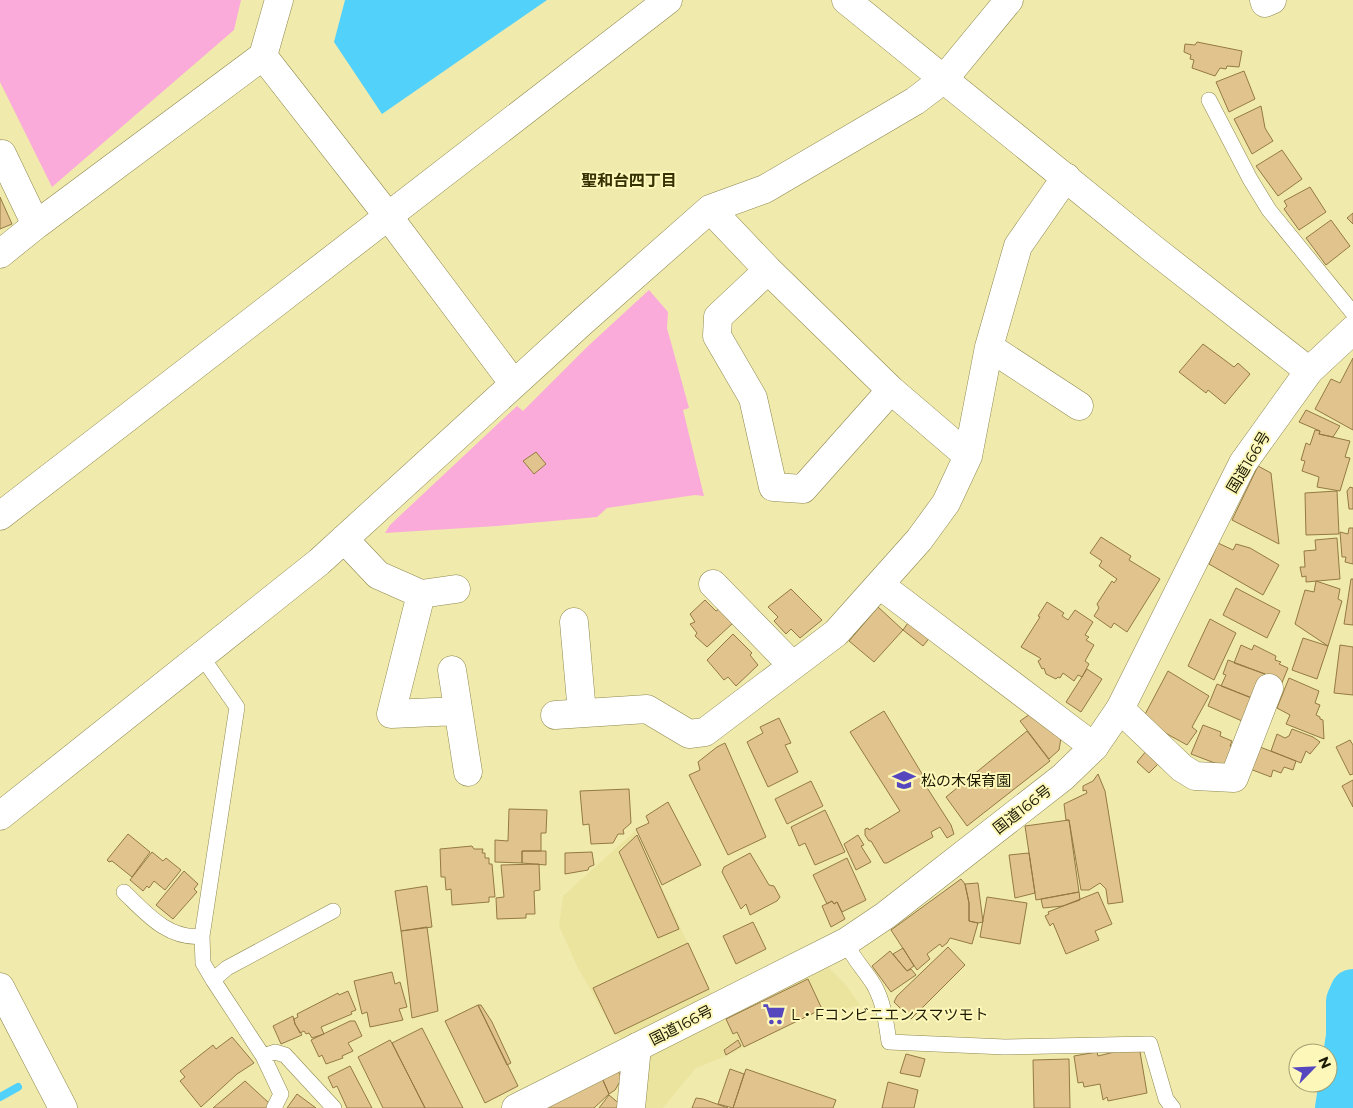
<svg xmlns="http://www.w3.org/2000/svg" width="1353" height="1108" viewBox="0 0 1353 1108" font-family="Montserrat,'Noto Sans JP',sans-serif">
<rect width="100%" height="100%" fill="#f0eaad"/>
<path fill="#eae49e" d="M635 831 723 1018 827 966 846 985 860 1005 825 1014 822 1009 724 1057 696 1068 663 1108H641L645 1057 615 1034 577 966 559 926 563 896Z"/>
<path fill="#faabda" d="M0 0H241L234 30 52 187 0 82Z
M649 290 668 312 667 328 689 408 683 410 704 496 695 495 607 508 597 517 497 526 385 533 390 525 517 406 523 411 587 347Z"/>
<path fill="#52d2fb" d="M345 0H547L382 114 334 42Z"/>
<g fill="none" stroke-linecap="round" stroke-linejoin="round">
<path stroke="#52d2fb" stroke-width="8" d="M0 1097 18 1087"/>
<path stroke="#52d2fb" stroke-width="46" d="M1338 1108 1349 1036V1001L1353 992"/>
</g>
<path fill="#e1c48d" stroke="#947944" d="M1197 42 1242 51 1239 67 1227 66 1226 69 1220 68 1215 76 1192 68 1194 60 1190 59 1191 55 1184 52 1185 44 1195 45Z
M1244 71 1255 99 1229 112 1216 82Z
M1261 106 1265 128 1273 141 1252 154 1234 119Z
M1282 150 1302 179 1278 196 1256 166Z
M1310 187 1326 212 1299 230 1284 209 1287 206 1284 201Z
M0 197 12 224 0 229Z
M1353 213V224L1347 218Z
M1331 220 1350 246 1326 265 1306 238Z
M1203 344 1234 367 1238 363 1250 374 1225 404 1208 390 1206 393 1179 372Z
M1353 358V430L1315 409 1331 379 1340 383Z
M1306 410 1340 426 1333 437 1319 434 1320 431 1299 422Z
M1315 430 1320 431 1319 434 1350 441 1345 457 1350 458 1340 491 1317 487 1319 477 1302 471 1305 461 1301 460 1306 443 1310 445Z
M536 452 546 464 534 474 523 461Z
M1258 466 1271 473 1279 544 1232 520Z
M1350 487 1353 488V509H1349L1347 491Z
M1337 491 1339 534 1306 535 1305 493Z
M1349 528H1353V564L1345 562 1346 557H1342L1340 532 1348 534Z
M1101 537 1131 556 1129 560 1160 579 1127 632 1114 623 1111 628 1094 616 1099 608 1097 604 1112 581 1114 583 1117 579 1099 566 1102 561 1090 553Z
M1337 538 1340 579 1306 582V576L1302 577 1300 567H1305L1304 551 1316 550 1315 540Z
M1218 543 1233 550 1236 544 1250 548 1279 565 1263 595 1209 564Z
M1351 579H1353V625L1344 624Z
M1316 581 1340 589 1338 599 1342 601 1328 646 1295 624 1305 590 1314 592Z
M1236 588 1280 611 1267 638 1223 615Z
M791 589 822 620 800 638 791 629 786 634 774 621 778 617 768 607Z
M705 600 716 611 719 609 733 623 707 647 695 636 697 633 690 624 695 622 690 614Z
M1047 602 1064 613 1062 616 1068 620 1075 610 1093 622 1085 635 1089 637 1086 640 1094 645 1085 661 1089 664 1082 677 1078 675 1074 681 1063 673 1060 678 1058 677 1056 679 1046 674 1044 668 1042 669 1038 661 1041 659 1040 658 1021 647 1040 617 1038 616Z
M878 607 903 630 874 662 849 641Z
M1210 619 1236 633 1214 680 1188 666Z
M910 620 931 636 923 646 903 630Z
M733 634 752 653 750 655 758 665 736 686 728 677 724 680 707 660Z
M1303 638 1328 646 1317 679 1292 670Z
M1241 645 1252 650 1254 645 1276 656 1275 660 1281 662 1279 664 1288 668 1281 685 1265 674 1234 663Z
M1340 645 1353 647V695L1334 693Z
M1228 660 1265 674 1254 699 1221 686 1226 675 1223 674Z
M1087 669 1102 679 1081 712 1066 702Z
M1168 671 1209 696 1192 727 1197 731 1187 745 1142 720Z
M1289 678 1319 691 1315 703 1320 705 1316 715 1320 717V719L1323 720 1324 739 1286 724 1290 715 1277 708Z
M1217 684 1257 700 1242 721 1208 706Z
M884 711 927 782 924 783 951 825 954 834 947 838 940 827 931 832 933 837 887 863H884L871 841H869L865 835V829L868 828 869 830 900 811 850 732Z
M1033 712 1061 738 1059 750 1049 759 1020 721Z
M779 718 791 743 785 745 798 772 768 787 747 742 763 733 760 727Z
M1203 725 1221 732 1220 736 1232 741 1230 746 1237 748 1231 765H1220L1191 754Z
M1292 729 1313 737 1320 742 1310 754 1306 751 1301 763 1271 751 1277 734 1285 738 1289 736Z
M1027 731 1050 761 967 826 946 797Z
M1350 740 1353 745V774L1350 775 1336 747Z
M725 743 766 837 728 855 689 775 700 770 698 762 717 747Z
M1260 747 1296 761 1293 770 1284 767 1281 773 1273 770 1271 777 1250 769Z
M1147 750 1160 762 1149 773 1137 762Z
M1098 774 1105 791 1123 902 1108 904 1106 889 1100 883 1089 890H1081L1069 820H1066L1064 804 1087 793 1086 790 1083 791V786L1093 781Z
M1353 780V807L1342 786Z
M811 781 823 806 787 824 775 799Z
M629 789 631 823 623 830 624 834H618L613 843 591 844 589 824 583 825 580 791Z
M668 802 701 865 662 885 636 829 649 823 646 816Z
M509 809 547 810 546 833H541V851H522V863L495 862V840L508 841Z
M825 810 845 852 815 865 805 843 799 846 791 827Z
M1069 820 1079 892 1036 900 1025 826Z
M128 834 150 852 132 877 112 861 109 862 107 860Z
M637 835 679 929 658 938 619 852Z
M858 835 864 845 861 846 871 862 856 870 844 844Z
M472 846 474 849H483L482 853H485V858H489V864H492L495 897H489V902L452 905 451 889 446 890 445 877H441L440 849Z
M522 851H546V865L522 863Z
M152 852 163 861 166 858 181 870 165 890 154 881 149 888 147 886 143 891 130 880Z
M592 852 594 865 589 867 588 870 565 874V853Z
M750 853 769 885 774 886 780 897 777 901 750 915 746 904 741 909 722 872 724 867Z
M1029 853 1035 893 1015 898 1009 855Z
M847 858 866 900 842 912 837 902 834 904 832 901 827 904 813 875Z
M539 864 540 890 534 891 535 914H526V918L497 919 496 898 504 897 501 865Z
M184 871 198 884 194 889 197 892 173 919 156 905Z
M961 879 965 884 969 903V921L978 923 972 944 950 938 947 943 942 947 940 944 927 954 930 959 917 970 891 930Z
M978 883 983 922 978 923 969 921V903L965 884Z
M427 886 432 927 401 931 395 891Z
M1079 892 1080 900 1063 906 1043 908 1041 899Z
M1098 892 1112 924 1095 931 1099 940 1066 954 1053 923 1050 926 1045 916 1049 914 1048 912Z
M987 897 1027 903 1020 944 980 937Z
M832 901 834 904 837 902 845 919 831 927 822 906Z
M753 922 766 949 736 964 723 936Z
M427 927 438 1011 412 1018 401 931Z
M688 943 709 989 615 1034 593 988Z
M948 947 965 965 911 1019 894 1002 897 996Z
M903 948 914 966 907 971 893 954Z
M890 951 907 971 911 969 916 975 891 992 872 966Z
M392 972 395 984 400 982 407 1007 399 1009 403 1020 370 1027 367 1012 362 1014 354 981Z
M808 979 822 1009 744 1047 737 1032 733 1034 726 1019Z
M348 991 356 1010 351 1012 352 1014 321 1027 324 1034 312 1038 309 1033 306 1034 304 1031 300 1033 295 1024 294 1019 298 1017 297 1014 338 993 339 995Z
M478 1005H481L492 1022 511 1063 507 1065Z
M478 1005 518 1086 485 1103 445 1021Z
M293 1016 295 1024 302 1035 281 1044 273 1026Z
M350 1021H355L362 1036 348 1043 353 1051 342 1056 343 1058 326 1064 322 1055 319 1057 311 1040Z
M422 1028 463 1108H425L392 1043Z
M232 1037 254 1063 237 1074 201 1107 180 1081 185 1077 180 1071 213 1045 216 1049Z
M390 1040 392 1043 425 1108H383L358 1057Z
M738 1040 741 1046 726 1055 724 1050Z
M1139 1046 1147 1093 1108 1101 1107 1097 1103 1100 1100 1084 1084 1087 1083 1082 1078 1083 1074 1056 1097 1052 1098 1056Z
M906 1054 925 1059 920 1077 900 1073Z
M1069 1059 1070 1108H1034L1033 1060Z
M350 1066 372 1108H347L337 1086 333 1088 328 1077Z
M730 1069 744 1074 733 1108 718 1104Z
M746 1069 836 1100 833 1108H733Z
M618 1071 622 1078 615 1090 609 1094 602 1078Z
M602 1078 609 1094 594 1108H542Z
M245 1081 269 1103 266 1108H213Z
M888 1082 918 1090 914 1108H882Z
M297 1094 316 1108H287Z
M609 1095 622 1106 621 1108H599Z
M696 1098 703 1099 728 1108H692Z"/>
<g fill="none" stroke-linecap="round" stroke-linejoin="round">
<defs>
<path id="lane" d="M1209 100 1250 179 1269 210 1353 313
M202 657 237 707 202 936 203 963 213 980 263 1056 281 1094 274 1108
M124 892C146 913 168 940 202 936
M846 942C852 958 865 970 874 985 884 1003 886 1022 889 1042L1005 1047 1150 1044 1166 1099 1173 1108
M213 980 227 968 333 911
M263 1056 275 1052 285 1055 334 1108"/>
<path id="street" d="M1264 0 1265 3 1272 0
M263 56 388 216 514 384
M0 156 2 154 36 225
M710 209 768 270 891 390 968 456
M0 254 36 225 263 56 279 0
M768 270 718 317 717 336 753 398 773 487 803 489 891 390
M989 347 1079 406
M344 539 378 575 421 594 456 589
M713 584 792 665
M880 585 1094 747
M421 594 391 714 458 711
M574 622 582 713
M452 670 468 772
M1120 709 1182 768 1195 776 1234 778 1269 688
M555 715 647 709 689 734 705 732 836 633 919 540 946 503 968 456 989 347 1018 246 1066 177
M0 816 319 562 582 322 710 209 765 189 915 101 944 79 1009 0
M631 1108 637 1047"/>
<path id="secondary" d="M846 0 1152 248 1309 371
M0 516 668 0
M0 987 63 1108"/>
<path id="highway" d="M516 1108 846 942 886 915 1063 777 1094 747 1120 709 1243 463 1309 371 1353 330"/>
</defs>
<use href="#lane" stroke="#8e884f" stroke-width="16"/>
<use href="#street" stroke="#8e884f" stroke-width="29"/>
<use href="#secondary" stroke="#8e884f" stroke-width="29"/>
<use href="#highway" stroke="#8e884f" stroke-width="29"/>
<use href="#lane" stroke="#fff" stroke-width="15"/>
<use href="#street" stroke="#fff" stroke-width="28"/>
<use href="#secondary" stroke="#fff" stroke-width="28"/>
<use href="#highway" stroke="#fff" stroke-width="28"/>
</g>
<defs>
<symbol id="school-bare" viewBox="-9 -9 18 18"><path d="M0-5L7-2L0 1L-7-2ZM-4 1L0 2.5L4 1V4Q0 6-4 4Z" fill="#5747bf" stroke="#fdf8ba" stroke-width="2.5" paint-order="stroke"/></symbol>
<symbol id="supermarket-bare" viewBox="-9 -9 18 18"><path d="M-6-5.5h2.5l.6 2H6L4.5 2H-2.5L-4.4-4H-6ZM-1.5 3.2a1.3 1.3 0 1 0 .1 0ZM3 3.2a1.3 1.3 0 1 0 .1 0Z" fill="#5747bf" stroke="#fdf8ba" stroke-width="2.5" paint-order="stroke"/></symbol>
</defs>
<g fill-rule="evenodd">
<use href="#school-bare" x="888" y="764" width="32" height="32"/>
<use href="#supermarket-bare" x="758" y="998" width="32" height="32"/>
</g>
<g text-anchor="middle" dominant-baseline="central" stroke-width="4" stroke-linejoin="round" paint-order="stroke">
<g font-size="15" fill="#1c1a03" stroke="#fdf8ba">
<text transform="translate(1248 462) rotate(-59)">国道166号</text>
<text transform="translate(1022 809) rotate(-38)">国道166号</text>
<text transform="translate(681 1025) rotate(-27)">国道166号</text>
</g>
<g font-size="15" fill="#1c1a03" stroke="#fdf8ba" text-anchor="start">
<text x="921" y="780">松の木保育園</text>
<text x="791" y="1014">L・Fコンビニエンスマツモト</text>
</g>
<g font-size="16" font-weight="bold" fill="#363103" stroke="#fdf8ba">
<text x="629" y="180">聖和台四丁目</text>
</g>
</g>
<g transform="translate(1313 1068) rotate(66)"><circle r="24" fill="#fdf8ba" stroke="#a39f71"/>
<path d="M0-4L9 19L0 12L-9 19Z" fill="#5747bf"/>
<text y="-8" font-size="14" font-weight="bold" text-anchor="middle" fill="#1c1a03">N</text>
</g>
</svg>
